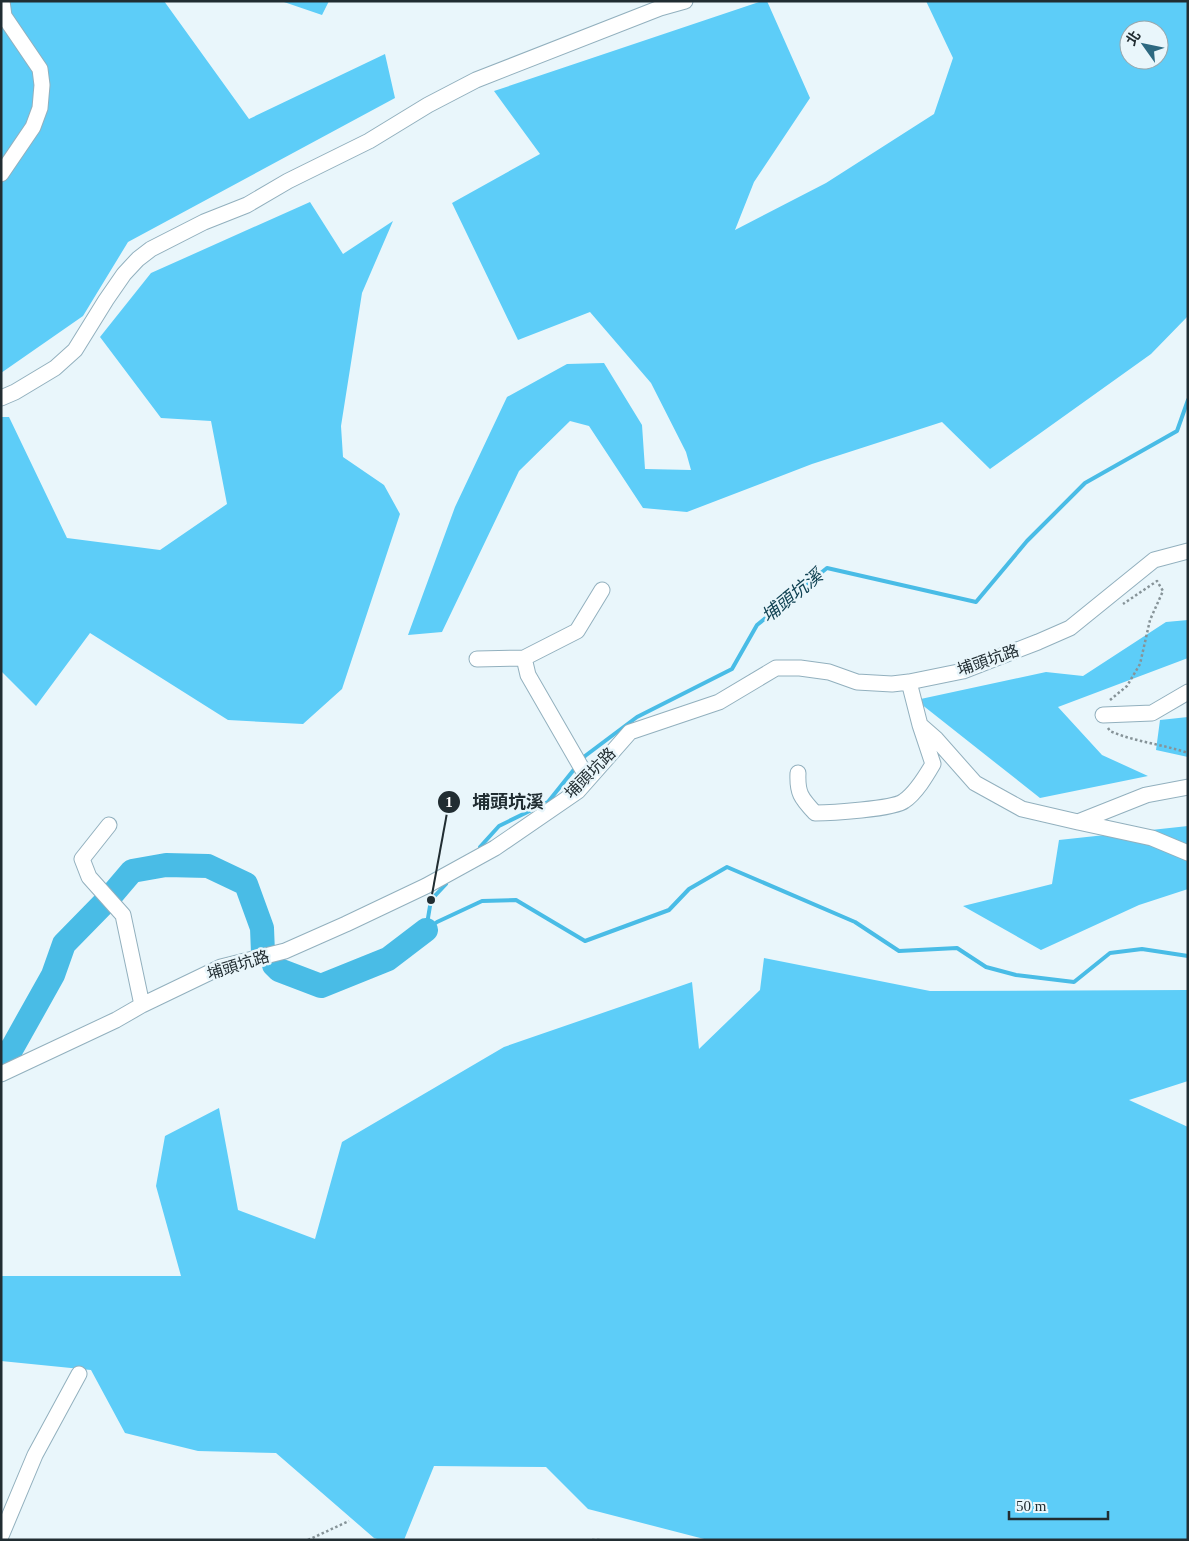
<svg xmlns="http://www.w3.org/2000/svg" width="1189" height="1541" viewBox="0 0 1189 1541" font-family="'Times New Roman','Noto Sans TC',serif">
<rect width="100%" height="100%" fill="#e9f6fb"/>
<path fill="#5dcdf8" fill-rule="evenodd" d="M1 1H164L249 119 385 54 395 98 128 242 83 316 1 373Z
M281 1H329L322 15Z
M762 1H767L810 98 754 182 735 230 826 183 934 114 953 58 926 1H1188V316L1151 354 990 469 942 422 812 464 687 512 643 508 589 426 570 421 519 471 442 632 408 635 455 507 507 397 567 364 604 363 642 425 645 469 691 470 686 452 651 383 590 312 518 340 452 203 540 154 494 91ZM1129 30H1159V60H1129Z
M310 202 343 254 393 221 362 293 341 426 343 457 384 485 400 514 342 689 303 724 228 720 90 633 36 706 1 671V417H9L67 538 160 550 227 504 211 421 161 418 100 337 151 273Z
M1188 620V658L1058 707 1102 755 1148 776 1040 798 916 700 1046 672 1083 676 1166 622Z
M1188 717V757L1156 750 1160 720Z
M1188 826V889L1139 905 1041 950 963 906 1052 884 1059 840Z
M764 958 930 991 1188 990V1081L1129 1100 1188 1127V1540H708L588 1509 546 1467 434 1466 404 1540H380L374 1538 276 1453 198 1451 125 1433 91 1370 1 1361V1276H181L156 1186 165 1136 219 1108 238 1210 315 1239 342 1142 504 1047 692 982 699 1049 760 990Z"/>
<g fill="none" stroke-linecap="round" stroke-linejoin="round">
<path stroke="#49bce6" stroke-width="4" d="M582 760 585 756 637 717 732 669 757 625 827 568 976 602 1027 541 1085 483 1177 431 1188 400
M480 847 499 826 548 802 576 767
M426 930 437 922 482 901 516 900 585 941 669 910 689 889 727 867 855 922 899 951 957 948 986 967 1016 975 1074 982 1110 953 1142 949 1188 956
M426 930 431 900 446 884"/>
<path stroke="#49bce6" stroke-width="24" d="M274 965 279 970 321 986 388 959 426 930
M1 1054 11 1050 53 975 64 944 109 898 132 871 166 865 208 866 246 884 262 928 263 953"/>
<defs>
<path id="minor" d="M1 174 33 127 40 108 42 85 40 69 4 16 2 1
M1 398 15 392 55 368 75 350 106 300 124 274 138 259 151 249 204 222 247 205 288 181 369 141 428 105 476 80 660 8 685 1
M477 659 524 658
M1103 715 1152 713 1188 692
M920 725 936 739 975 783 1022 809 1078 822 1146 795 1188 787
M798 773C797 793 801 798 815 813 830 813 894 809 904 801 916 793 926 776 933 764L920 725 909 682
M588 779 528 675 524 658 577 631 602 590
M1078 822 1152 838 1188 853
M109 825 82 859 89 877 123 915 142 1005
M1 1074 116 1020 142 1005 221 967 285 951 346 924 426 886 495 848 578 791 630 732 719 702 776 668H800L829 672 857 682 892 684 909 682 963 671 1038 642 1070 628 1154 560 1188 551
M1 1536 35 1455 79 1374"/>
</defs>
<use href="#minor" stroke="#92b0be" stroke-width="17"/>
<path stroke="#869398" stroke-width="2.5" stroke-dasharray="2.5 2.5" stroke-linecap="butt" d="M1110 700 1127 686 1140 664 1150 620 1163 591 1157 581 1123 604
M1108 728 1110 731C1135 742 1162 744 1188 753
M308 1540 349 1521
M592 1540H600"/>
<use href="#minor" stroke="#fff" stroke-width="15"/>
</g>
<g text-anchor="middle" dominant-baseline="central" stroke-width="5" stroke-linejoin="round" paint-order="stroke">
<g font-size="16" fill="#212d32" stroke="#e9f6fb">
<text transform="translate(988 660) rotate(-19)">埔頭坑路</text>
<text transform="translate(590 773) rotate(-45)">埔頭坑路</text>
<text transform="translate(238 965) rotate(-17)">埔頭坑路</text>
</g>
<g font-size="18" font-style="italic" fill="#104253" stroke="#e9f6fb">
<text transform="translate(792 596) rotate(-39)">埔頭坑溪</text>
</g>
</g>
<path fill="none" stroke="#212d32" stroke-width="2" d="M431 900L449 802"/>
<g fill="#212d32" stroke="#e9f6fb" stroke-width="2">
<circle cx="431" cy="900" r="5"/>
<circle cx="449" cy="802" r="12"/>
</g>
<g font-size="15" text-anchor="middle" font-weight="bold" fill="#fff">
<text x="449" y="807">1</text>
</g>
<g font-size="18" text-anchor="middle" font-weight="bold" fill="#212d32" stroke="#e9f6fb" stroke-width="5" stroke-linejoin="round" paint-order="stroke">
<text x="508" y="808">埔頭坑溪</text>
</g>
<rect width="1189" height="1541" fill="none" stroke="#212d32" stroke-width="5"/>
<g transform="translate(1144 45) rotate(303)"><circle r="24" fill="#e9f6fb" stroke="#99a6ab"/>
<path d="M0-4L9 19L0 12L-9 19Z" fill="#2d6981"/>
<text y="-8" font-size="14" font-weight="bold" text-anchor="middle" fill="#212d32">北</text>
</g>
<path d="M1009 1511v8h99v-8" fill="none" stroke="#212d32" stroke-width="2.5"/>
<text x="1016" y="1511" font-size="15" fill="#212d32" stroke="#e9f6fb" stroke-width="4" paint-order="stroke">50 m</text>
</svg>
